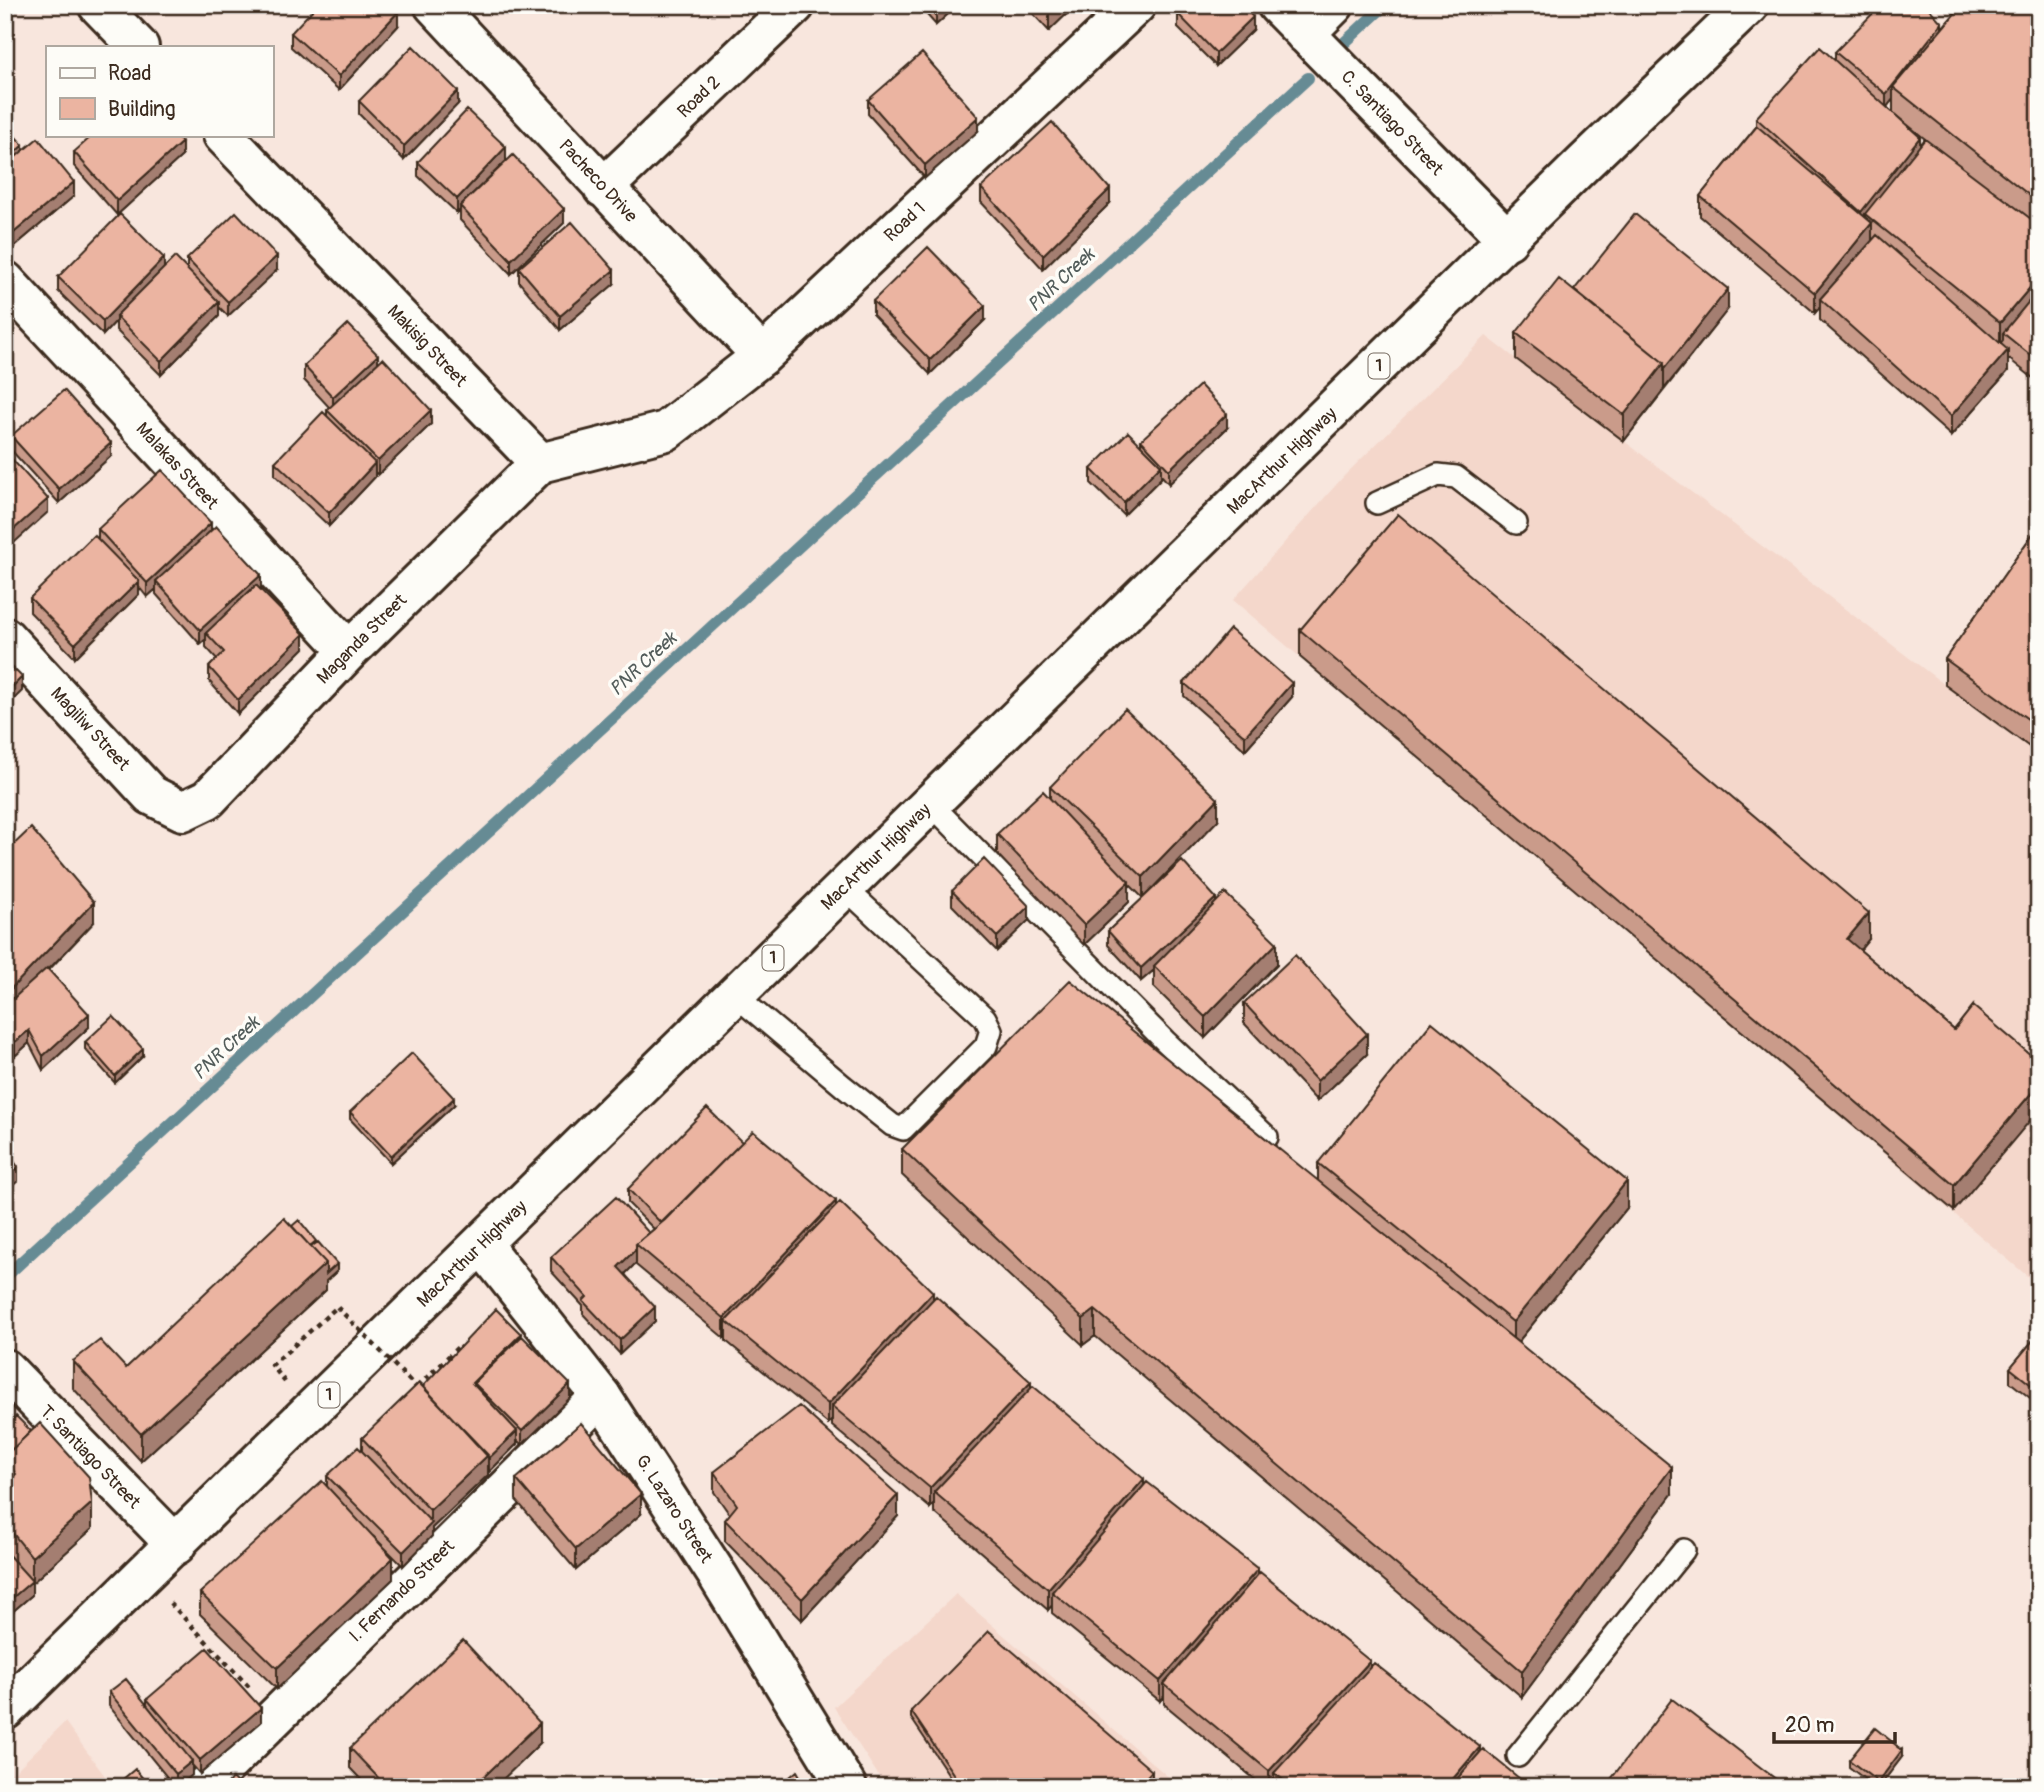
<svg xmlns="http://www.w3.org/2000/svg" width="2044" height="1792" viewBox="0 0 2044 1792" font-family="Pangolin,sans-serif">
<rect width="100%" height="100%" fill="#f8e6dd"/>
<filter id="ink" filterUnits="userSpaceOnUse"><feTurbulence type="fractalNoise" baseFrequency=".0143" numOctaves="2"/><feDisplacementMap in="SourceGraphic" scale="14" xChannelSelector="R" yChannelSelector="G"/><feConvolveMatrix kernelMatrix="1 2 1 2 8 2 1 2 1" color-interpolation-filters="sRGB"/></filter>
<g filter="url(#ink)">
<path fill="#f4d7cb" d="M1486 336 1945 685 2039 754V1286L1233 600 1344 476Z
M956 1594 1180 1787H886L834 1707Z
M65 1722 113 1787H5V1781Z"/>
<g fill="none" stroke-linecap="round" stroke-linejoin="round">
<path stroke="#668b94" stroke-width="12" d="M1343 44 1385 5
M5 1277 1308 78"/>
<defs>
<path id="service" d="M1377 503 1438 475 1456 477 1516 523
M931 804 1165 1041 1267 1137
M735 995 843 1086 892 1125 903 1129 986 1046 991 1030 985 1018 845 888
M1518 1756 1684 1550"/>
<path id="minor" d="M98 5 139 47
M434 5 762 356
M1277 5 1508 240
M1305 34 1334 5
M223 135 540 463
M603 188 795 5
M5 281 349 651
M540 463 666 431 762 356 1136 5
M5 637 151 795 183 811 208 799 349 651 540 463
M204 1787 601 1396"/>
<path id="tertiary" d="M482 1245 601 1396 718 1576 847 1787"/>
<path id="secondary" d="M5 1369 176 1545"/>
<path id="trunk" d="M5 1710 1584 163 1749 5"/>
</defs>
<use href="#service" stroke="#3b2a1e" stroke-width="26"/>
<use href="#minor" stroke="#3b2a1e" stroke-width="44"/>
<use href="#tertiary" stroke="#3b2a1e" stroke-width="44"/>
<use href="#secondary" stroke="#3b2a1e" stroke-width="44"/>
<use href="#trunk" stroke="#3b2a1e" stroke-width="44"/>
<path stroke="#3b2a1e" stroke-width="4.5" stroke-dasharray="5 5" stroke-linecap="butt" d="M285 1382 272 1365 337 1307
M418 1386 460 1345
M170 1603 250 1688"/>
<use href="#service" stroke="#fdfcf7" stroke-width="21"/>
<use href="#minor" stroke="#fdfcf7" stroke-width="38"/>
<use href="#tertiary" stroke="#fdfcf7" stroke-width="38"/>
<use href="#secondary" stroke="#fdfcf7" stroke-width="38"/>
<use href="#trunk" stroke="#fdfcf7" stroke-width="38"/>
<path stroke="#3b2a1e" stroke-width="4.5" stroke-dasharray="5 5" stroke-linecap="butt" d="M337 1307 416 1387"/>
</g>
<path fill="#ca9b8a" stroke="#3b2a1e" stroke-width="2" fill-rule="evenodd" d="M918 5H958L936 25Z
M1025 5H1076L1049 31Z
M1962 5H2039V383L2008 358V371L1951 436 1820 320V307L1815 313 1700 216V196L1756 127V118L1835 60V52L1942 28ZM1893 99V113L1925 139 1920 146 1887 107Z
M1178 14 1253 30 1216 66 1178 28Z
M398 26 339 90 291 47V33Z
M868 100 978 131 925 178 868 114Z
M359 101 458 104 404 160 359 114Z
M5 125 23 150 74 196 10 250 5 244Z
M74 152 182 156 117 215 74 166Z
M506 161 564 223 511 274 460 220V210L457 213 418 176V162Z
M981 188 1110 203 1043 269 981 202Z
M187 259 277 270 228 316 219 307V316L161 375 116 330V321L103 335 58 291V277L164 268 187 269Z
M519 268 614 284 560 330 519 282Z
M1574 290 1728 309 1624 441 1516 359V333Z
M873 301 985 320 930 374 873 315Z
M378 363 431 424 378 475 375 472V477L329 526 275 475V462L327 416V410L330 408 304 380V366Z
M1227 428 1169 484 1161 475V478L1124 515 1091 483V469L1141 445V440Z
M11 436 111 456 59 503 11 450Z
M2039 525V754L1945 685V659Z
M98 529 211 530 261 590 304 648 238 714 209 681V667L217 659 206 647V639L200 644 156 594V589L147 597 139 587V594L75 658 30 612V598L98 539Z
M1300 630 1869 939 1860 950 1954 1030 1973 1006 1954 1211 1300 657Z
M1184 683 1292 697 1245 750 1184 696Z
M1050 787 1218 820 1145 896 1216 902 1277 964 1205 1038 1154 987V970L1141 981 1108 945V931L1143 898 1129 884V902L1084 945 997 854V834L1050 799Z
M5 853 94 922 49 970 89 1027 43 1070 29 1043 15 1056 5 1045Z
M952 891 1029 920 997 951 952 905Z
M1244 1003 1367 1054 1317 1101 1244 1023Z
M85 1042 143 1056 115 1083 85 1049Z
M454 1105 391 1163 350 1119V1112Z
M742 1142 836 1207 933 1299 1031 1388 1144 1486 1258 1575 1370 1667 1480 1752 1530 1787H1274V1786L1264 1787 1164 1704V1696L1160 1701 1052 1613V1605L1048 1610 934 1512V1504L930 1508 832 1426V1420L828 1424 726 1341V1336L724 1338 636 1265V1263L625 1274 655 1321 620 1354 583 1314V1306L551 1271V1257L649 1233 654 1229 628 1203V1189Z
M902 1149 1318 1181V1163L1627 1208 1518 1342 1672 1494 1522 1697 1095 1336 1083 1345 902 1175Z
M292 1226 316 1243 337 1271 326 1281V1290L141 1461 73 1388V1361L126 1368Z
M2039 1333V1405L2010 1382V1368Z
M521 1337 570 1398 522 1445 517 1440V1444L489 1472 488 1470V1475L432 1528V1536L403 1566 373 1536 393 1579 277 1689 200 1614V1593L327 1487V1476L362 1451V1438L423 1386Z
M5 1427 92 1529 32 1583V1595L5 1618Z
M714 1472 898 1516 802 1620 725 1541V1520L730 1515 714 1492Z
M516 1479 641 1514 576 1570 516 1500Z
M109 1692 147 1706V1699L261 1722 200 1774 192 1765V1775L178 1787H175L109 1706Z
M911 1711 1152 1778 1143 1787H957L911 1718Z
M540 1743 495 1787H368L350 1768V1748Z
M1902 1757 1879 1787H1875L1849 1767V1760Z"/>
<path fill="#a47e71" stroke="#3b2a1e" stroke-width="2" d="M936 5H958L936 25Z
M1054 5H1076L1049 31V10Z
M398 12V26L339 90V76Z
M1253 17V30L1216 66V53Z
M1942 23V37L1893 87V99L1886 108V94Z
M458 91V104L404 160V146Z
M978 117V131L925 178V165Z
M1920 137V158L1865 214V228L1861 232V212Z
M182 142V156L117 215V201Z
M23 145V159L5 174V161Z
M506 147V161L460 206V210L457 213V199Z
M74 182V196L10 250V236Z
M1110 189V203L1043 269V255Z
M564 209V223L511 274V260Z
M1872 223V243L1820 299V307L1815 313V293Z
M277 256V270L228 316V302Z
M164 258V272L116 316V321L103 335V321Z
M614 270V284L560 330V316Z
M2039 277V297L2003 333V340L2000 344V323Z
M1728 289V309L1664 389V369Z
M219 302V316L161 375V361Z
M985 306V320L930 374V360Z
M2008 350V371L1951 436V416Z
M378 355V369L333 411V397Z
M1664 363V389L1624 441V415Z
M431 410V424L378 475V461Z
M1227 414V428L1169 484V470Z
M111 443V456L59 503V489Z
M375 463V477L329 526V513Z
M1161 465V478L1124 515V502Z
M48 499V512L5 551V537Z
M211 523V537L156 581V589L147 597V583Z
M261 575V589L206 633V639L200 644V630Z
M139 581V594L75 658V644Z
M304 634V648L238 714V700Z
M22 677V691L5 708V694Z
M1292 683V697L1245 750V736Z
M1218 799V820L1143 898V877Z
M1129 882V902L1084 945V925Z
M1216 898V911L1154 966V970L1141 981V968Z
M94 902V922L5 1015V995Z
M1029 906V920L997 951V937Z
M1869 913V939L1847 966V939Z
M1277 943V964L1205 1038V1017Z
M89 1014V1027L43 1070V1056Z
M29 1030V1043L15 1056V1042Z
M1367 1034V1054L1317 1101V1081Z
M143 1049V1056L115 1083V1076Z
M2039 1084V1110L1954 1211V1185Z
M454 1098V1105L391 1163V1156Z
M18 1167V1181L5 1192V1178Z
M1627 1181V1208L1513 1348V1322Z
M836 1201V1221L726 1321V1336L724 1338V1318Z
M636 1249V1263L618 1281V1267Z
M326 1263 337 1264V1271L326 1281V1290L141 1461V1434Z
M933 1292V1312L832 1406V1420L828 1424V1404Z
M655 1307V1321L620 1354V1340Z
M1095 1310V1336L1083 1345V1319Z
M521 1334V1348L474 1383V1395L472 1383Z
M1031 1382V1402L934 1492V1504L930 1508V1488Z
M570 1384V1398L522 1445V1431Z
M517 1431V1444L489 1472V1458Z
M488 1455V1475L432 1528V1536L403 1566V1552L430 1524V1510Z
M1672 1467V1494L1522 1697V1671Z
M1144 1479V1499L1052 1592V1605L1048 1610V1589Z
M641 1494V1514L576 1570V1549Z
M898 1495V1516L802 1620V1599Z
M92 1503V1529L32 1583V1557Z
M393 1558V1579L277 1689V1668Z
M1258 1569V1589L1164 1684V1696L1160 1701V1681Z
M32 1581V1595L5 1618V1604Z
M1370 1661V1681L1274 1773V1786L1269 1787V1771Z
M261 1708V1722L200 1774V1760Z
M540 1723V1743L495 1787H473Z
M1480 1747V1767L1464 1787H1446Z
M1902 1750V1757L1879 1787H1878V1782Z
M192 1761V1775L178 1787H176V1774Z
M1152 1771V1778L1143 1787H1137Z"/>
<path fill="#ebb4a1" stroke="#3b2a1e" stroke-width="2" d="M317 5H391L398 12 339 76 291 33Z
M1044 5H1054L1049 10Z
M1187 5H1242L1253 17 1216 53 1178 14Z
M1881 5H1926L1942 23 1886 94 1835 52Z
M1962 5H2025L2039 17V203L1893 87Z
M413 46 458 91 404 146 359 101Z
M1820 47 1920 137 1861 212 1756 118Z
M922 53 978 117 925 165 868 100Z
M467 110 506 147 457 199 418 162Z
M1052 122 1110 189 1043 255 981 188Z
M5 125 23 145 5 161Z
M1757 126 1872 223 1815 293 1700 196Z
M93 135H175L182 142 117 201 74 152Z
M38 138 74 182 10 236 5 230V166Z
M1925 139 2039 225V277L2000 323 1865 214Z
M513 155 564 209 511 260 460 206Z
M236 212 277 256 228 302 187 259Z
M120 214 164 258 103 321 58 277Z
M1635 214 1728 289 1664 369V363L1574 290Z
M572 222 614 270 560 316 519 268Z
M1877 235 2008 350 1951 416 1820 299Z
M928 247 985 306 930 360 873 301Z
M175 257 219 302 161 361 116 316Z
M1559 279 1664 363 1624 415 1516 333Z
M2039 289V362L2003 333Z
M348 324 378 355 333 397 304 366Z
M383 358 431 410 378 461 327 410Z
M1200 385 1227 414 1169 470 1141 440Z
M64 390 111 443 59 489 11 436Z
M323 412 375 463 329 513 275 462Z
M1128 432 1161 465 1124 502 1091 469Z
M10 457 48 499 5 537V462Z
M162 470 211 523 147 583 98 529Z
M1398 514 1869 913 1847 939 1954 1030 1973 1006 2039 1062V1084L1954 1185 1300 630Z
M2039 525V727L1945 659Z
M216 526 261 575 200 630 156 581Z
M94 535 139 581 75 644 30 598Z
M256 585 304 634 238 700 209 667 224 652 206 633Z
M1230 629 1292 683 1245 736 1184 683Z
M5 660 22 677 5 694Z
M1125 709 1218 799 1143 877 1050 787Z
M1043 791 1129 882 1084 925 997 834Z
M31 828 94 902 5 995V853Z
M984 859 1029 906 997 937 952 891Z
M1182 861 1216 898 1141 968 1108 931Z
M1225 893 1277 943 1205 1017 1154 966Z
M1295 955 1367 1034 1317 1081 1244 1003Z
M47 968 89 1014 43 1056 29 1030 15 1042 5 1031V1006Z
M1070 980 1672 1467 1522 1671 1095 1310 1083 1319 902 1149Z
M113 1016 143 1049 115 1076 85 1042Z
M1432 1022 1627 1181 1513 1322 1318 1163Z
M412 1053 454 1098 391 1156 350 1112Z
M707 1108 742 1142 661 1223 628 1189Z
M753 1131 836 1201 724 1318 636 1244 665 1220Z
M5 1148 18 1167 5 1178Z
M616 1197 649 1233 636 1244V1249L618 1267 655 1307 620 1340 583 1301 587 1297 551 1257Z
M840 1202 933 1292 828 1404 726 1321Z
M284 1218 326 1263 141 1434 73 1361 100 1340 126 1368Z
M299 1220 316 1241 310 1246 292 1226Z
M318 1242 337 1264 326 1274V1263L311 1247Z
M936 1296 1031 1382 930 1488 832 1406Z
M496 1309 521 1334 472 1383 517 1431 489 1458 423 1386Z
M2039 1333V1391L2010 1368Z
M522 1336 570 1384 522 1431 474 1383Z
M419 1383 488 1455 430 1510 362 1438Z
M1033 1386 1144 1479 1048 1589 934 1492Z
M799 1406 898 1495 802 1599 725 1520 737 1505 714 1472Z
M16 1416 31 1431 5 1456V1427Z
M40 1423 89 1477 92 1503 32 1557 5 1524V1485L16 1474 5 1461V1456Z
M581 1423 641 1494 576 1549 516 1479Z
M358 1447 432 1523 403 1552 327 1476Z
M322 1481 393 1558 277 1668 200 1593Z
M1147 1482 1258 1569 1160 1681 1052 1592Z
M5 1551 32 1581 5 1604Z
M1260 1572 1370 1661 1269 1771 1164 1684Z
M989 1631 1152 1771 1137 1787H962L911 1711Z
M463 1640 540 1723 473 1787H387L350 1748Z
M207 1648 261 1708 200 1760 147 1699Z
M1374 1663 1480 1747 1446 1787H1293L1274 1773Z
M126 1679 192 1761 176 1774 109 1692Z
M1672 1699 1786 1787H1605Z
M1875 1728 1902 1750 1878 1782 1849 1760Z
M1483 1749 1530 1787H1450Z
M135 1769 150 1787H117L116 1785Z
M797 1771 806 1787H778Z
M232 1778 241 1787H225Z"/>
</g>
<g text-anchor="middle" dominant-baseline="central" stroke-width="7" stroke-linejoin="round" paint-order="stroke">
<g fill="#fdfcf7" stroke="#75695f" stroke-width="2">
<rect x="1368.5" y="353.5" width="21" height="25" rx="5"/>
<rect x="762.5" y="945.5" width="21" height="25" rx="5"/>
<rect x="318.5" y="1382.5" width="21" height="25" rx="5"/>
</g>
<g font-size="16" font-weight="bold" fill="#3b2a1e">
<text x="1379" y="366">1</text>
<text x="773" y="958">1</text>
<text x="329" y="1395">1</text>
</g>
<g font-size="18" fill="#3b2a1e" stroke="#fdfcf7">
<text transform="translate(699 97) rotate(-44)">Road 2</text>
<text transform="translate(1392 123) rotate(46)">C. Santiago Street</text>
<text transform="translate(598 181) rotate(47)">Pacheco Drive</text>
<text transform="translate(905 222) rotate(-43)">Road 1</text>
<text transform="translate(427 346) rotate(46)">Makisig Street</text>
<text transform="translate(1282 461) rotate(-44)">MacArthur Highway</text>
<text transform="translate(177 466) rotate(47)">Malakas Street</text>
<text transform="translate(362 639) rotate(-45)">Maganda Street</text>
<text transform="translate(90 729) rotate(47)">Magiliw Street</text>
<text transform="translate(876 857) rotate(-44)">MacArthur Highway</text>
<text transform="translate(472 1254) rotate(-44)">MacArthur Highway</text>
<text transform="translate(90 1457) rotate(46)">T. Santiago Street</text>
<text transform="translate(674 1509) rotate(57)">G. Lazaro Street</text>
<text transform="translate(402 1591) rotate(-44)">I. Fernando Street</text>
</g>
<g font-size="19" font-style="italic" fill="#515b59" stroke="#fdfcf7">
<text transform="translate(1061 280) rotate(-43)">PNR Creek</text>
<text transform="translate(643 664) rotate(-43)">PNR Creek</text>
<text transform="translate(226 1048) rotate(-43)">PNR Creek</text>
</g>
</g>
<rect width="2044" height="1792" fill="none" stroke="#fdfcf7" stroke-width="28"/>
<rect x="14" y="14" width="2016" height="1764" fill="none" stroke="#3b2a1e" stroke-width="2.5" filter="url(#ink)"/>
<rect x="46" y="46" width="228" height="91" fill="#fdfcf7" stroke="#afa8a0" stroke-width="2"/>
<rect x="60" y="68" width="35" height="10" fill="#fdfcf7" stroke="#afa8a0" stroke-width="2"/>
<text x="108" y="80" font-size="21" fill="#3b2a1e">Road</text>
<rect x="60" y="98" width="35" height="21" fill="#ebb4a1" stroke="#afa8a0" stroke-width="2"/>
<text x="108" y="116" font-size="21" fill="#3b2a1e">Building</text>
<path d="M1774 1732v10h121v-10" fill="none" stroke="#3b2a1e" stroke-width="3.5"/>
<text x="1785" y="1732" font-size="21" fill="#3b2a1e" stroke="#fdfcf7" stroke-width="5" paint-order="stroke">20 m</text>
</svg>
